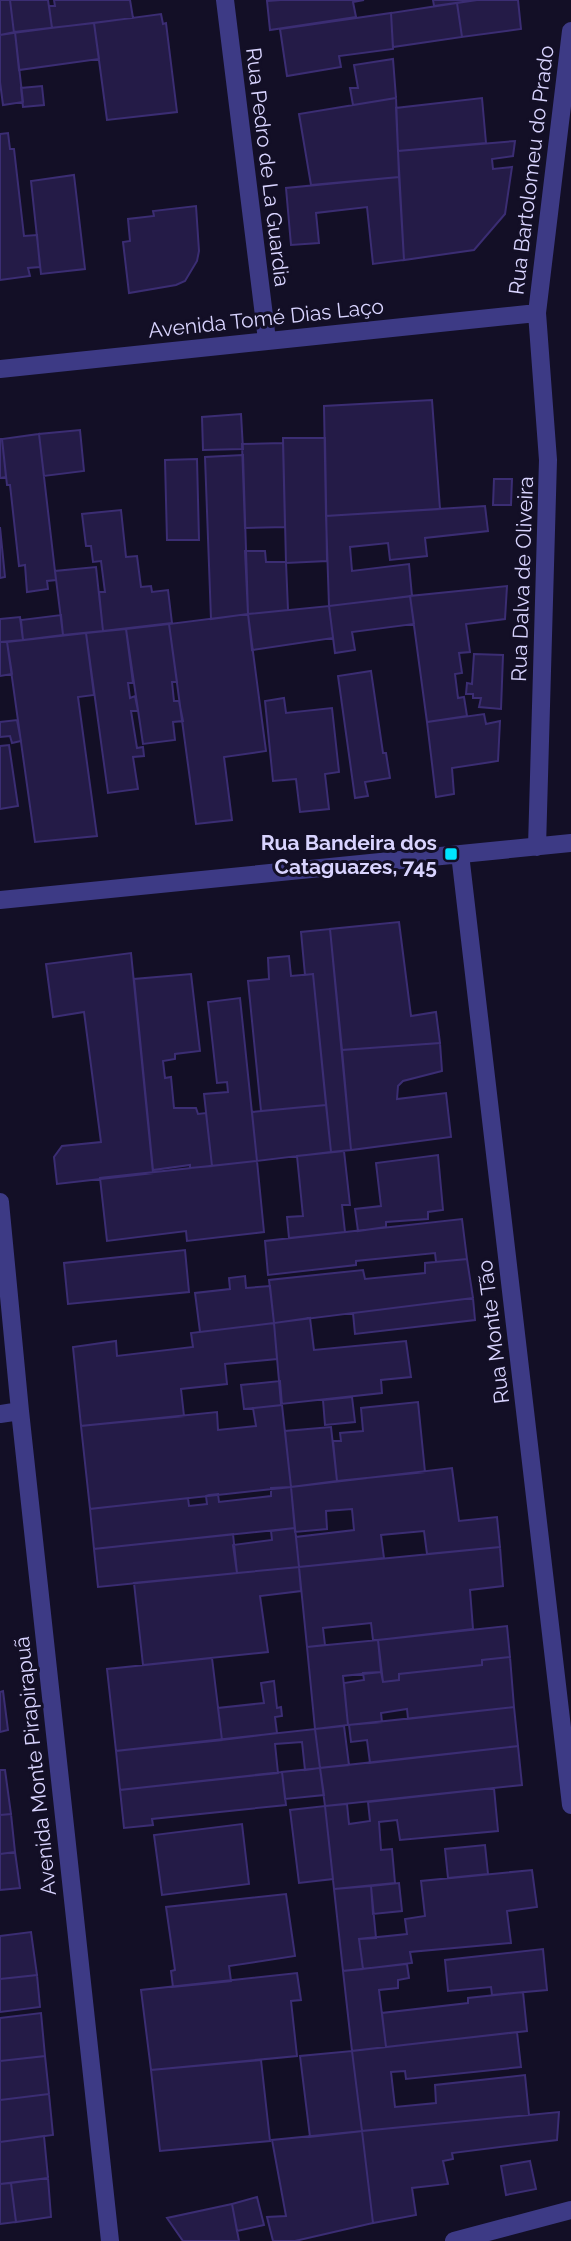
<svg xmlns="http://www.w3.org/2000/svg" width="571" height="2241" viewBox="0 0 571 2241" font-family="Raleway,sans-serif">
<rect width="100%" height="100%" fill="#130f26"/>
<path fill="#241b47" stroke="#3b2d73" stroke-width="2" d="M0 0H10L14 33 0 35Z
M10 0H48L52 28 14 33Z
M54 0H130L133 18 52 28 49 6H55Z
M281 0H364L353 2 356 17 270 30 267 1Z
M433 0H477L434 6Z
M477 0H518L521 29 462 37 457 3Z
M457 3 462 37 393 47 391 13Z
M391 13 393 49 339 56 341 67 287 76 280 29Z
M161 14 163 24 166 23 177 112 107 120 94 23Z
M94 23 99 59 19 70 15 32Z
M15 32 23 102 3 105 0 82V35Z
M393 59 396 98 353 105 350 88H358L354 65Z
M42 86 44 105 23 107 21 88Z
M396 98 399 177 311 185 299 114Z
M482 98 486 143 398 151 396 108Z
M8 133 10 149H14L24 236 37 235 40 267 28 268 30 276 0 280V134Z
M515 141 513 156 492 159 493 169 512 167 505 214 474 250 404 260 398 151Z
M74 175 85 269 41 274 31 181Z
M399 177 404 260 373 264 367 207 316 213 319 243 291 245 286 188Z
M196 206 199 251 197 261 185 281 176 285 129 293 123 242 130 241 128 219 154 216 153 211Z
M432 400 440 509 326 516 324 406Z
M241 414 243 449 203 450 202 417Z
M80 430 84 471 44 476 39 434Z
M39 434 56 580 47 581 48 589 27 592 25 565 19 566 10 485H7L2 439Z
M283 438H325L327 561 286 563Z
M0 439H2L6 477 0 478Z
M283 443 285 527 245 528 242 444Z
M243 455 248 614 211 619 205 457Z
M197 459 199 540H167L165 460Z
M494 479H512L511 505H493Z
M485 506 488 531 425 538 427 556 390 560 388 543 350 547 352 571 409 564 412 596 329 606 326 516Z
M121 510 126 557 137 556 141 587 151 586 152 592 168 590 172 623 103 631 99 592H105L101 561 93 562 91 546H86L82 514Z
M0 527 5 577 0 578Z
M245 551H265L266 562H286L288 610 248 614Z
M96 567 103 631 63 635 55 571Z
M507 586 505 619 466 624 470 652 459 653 462 673 455 674 458 698 464 697 467 716 427 722 410 596Z
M410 596 414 624 352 632 355 650 335 653 329 606Z
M329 606 333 638 252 650 248 614Z
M248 614 266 751 224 757 232 820 196 824 169 624Z
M61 615 63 635 23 640 21 620Z
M20 617 23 640 0 642V619Z
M169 624 177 682H172L174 701H179L183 721 173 722 175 740 143 744 126 629Z
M126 629 133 683H128L130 698 135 696 138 711H131L137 748 143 747 144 756 133 757 138 789 108 793 86 633Z
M86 633 94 695 78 697 97 836 35 842 7 642Z
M0 642H7L12 674 0 676Z
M474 654 503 655 501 709 479 707 481 698H473V694H466L467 683 472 684Z
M371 671 383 753H386L390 778 365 782 368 796 355 798 338 676Z
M284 698 286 713 332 708 339 772 325 774 329 809 300 812 296 779 273 781 265 701Z
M484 714 486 724 500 721 498 761 452 768 454 794 436 797 427 722Z
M17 720 21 741 12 743 10 736 0 737V722Z
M9 745 18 806 0 809V746Z
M399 922 411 1016 436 1012 440 1043 342 1050 330 929Z
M330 929 351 1150 331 1152 313 974 305 975 301 932Z
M131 953 153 1173 57 1184 54 1157 62 1146 101 1142 84 1012 53 1017 46 964Z
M289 956 291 976 313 974 326 1105 261 1111 248 981 269 979 268 958Z
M191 974 200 1051 175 1054V1059L163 1061 165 1078 171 1077 174 1108H196L198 1114 206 1113 212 1166 190 1168V1165L153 1170 134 979Z
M240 998 257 1161 212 1166 204 1094 228 1092 227 1082 217 1083 208 1002Z
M440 1043 442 1071 403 1081 398 1086 397 1099 446 1093 451 1137 351 1150 342 1050Z
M326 1105 331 1152 257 1161 252 1112Z
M344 1151 350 1205H342L345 1232 289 1238 287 1217 303 1216 297 1156Z
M438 1155 443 1210 428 1212V1219L386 1222V1227L358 1231 355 1209 381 1206 376 1163Z
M257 1161 264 1232 187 1241 186 1231 107 1241 100 1178Z
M462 1219 467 1259 436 1262 435 1253 356 1261V1265L268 1275 265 1241Z
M185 1250 189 1292 68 1304 64 1263Z
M467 1259 473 1298 274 1323 269 1280 363 1270 365 1279 425 1273V1263Z
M245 1276 246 1288 270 1286 274 1323 200 1332 195 1293 230 1289 229 1278Z
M473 1298 475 1320 355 1334 353 1313Z
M310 1318 314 1350 406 1341 411 1377 381 1380 382 1393 281 1404 274 1323Z
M274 1323 277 1359 225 1364 227 1384 181 1389 184 1416 81 1426 73 1347 116 1341 117 1356 193 1347 191 1333Z
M280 1381 282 1405 244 1409 241 1385Z
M352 1397 355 1422 325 1425 323 1400Z
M418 1402 425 1472 337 1481 333 1441H341L340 1433 363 1431 361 1408Z
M282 1405 291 1487 90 1509 81 1426 217 1412 218 1430 256 1426 253 1408Z
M331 1427 337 1481 291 1487 285 1431Z
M452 1468 459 1521 497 1517 500 1547 427 1554 424 1531 381 1535 384 1558 299 1567 296 1537 354 1530 352 1509 326 1511 327 1529 295 1532 291 1487Z
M291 1487 295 1528 94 1549 90 1509 188 1498 189 1506 207 1504 206 1496 209 1495 218 1494 219 1502 271 1496V1488Z
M295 1528 299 1567 237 1573 233 1545 272 1540 271 1531Z
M233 1534 237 1573 98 1587 94 1549Z
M500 1547 503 1586 470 1590 473 1629 378 1640H373L371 1623 323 1628 325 1645 307 1647 299 1567Z
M299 1567 301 1591 260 1596 268 1652 143 1665 134 1583Z
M507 1626 510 1657 482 1660V1665L399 1674V1680L383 1682 378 1640Z
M378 1640 381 1672 343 1676 348 1725 315 1729 307 1647Z
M510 1657 514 1707 408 1719 407 1709 381 1713 382 1722 348 1725 344 1683 364 1680 363 1673 381 1672 383 1682 399 1680V1674L482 1665V1660Z
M212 1658 222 1740 116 1751 107 1669Z
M274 1681 277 1708 281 1707 282 1716 275 1717 277 1733 222 1740 218 1708 264 1703 261 1683Z
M3 1691 8 1730 0 1732V1692Z
M514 1707 518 1746 370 1763 367 1740 351 1742 349 1725Z
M344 1726 349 1765 320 1768 315 1729Z
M315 1729 320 1768 305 1770 302 1742 275 1744 278 1773 120 1790 116 1751Z
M518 1746 522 1785 325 1806 320 1768Z
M320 1768 324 1795 285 1799 282 1772Z
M0 1770H5L11 1814 0 1815Z
M282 1772 286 1805 152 1819 153 1825 124 1828 120 1790Z
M494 1788 498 1831 400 1840 397 1820 379 1822 381 1850 392 1849 395 1883 334 1889 325 1806 347 1804 349 1824 370 1821 368 1802Z
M325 1806 333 1879 299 1883 290 1810Z
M11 1814 15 1852 0 1854V1815Z
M242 1824 249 1884 162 1895 154 1835Z
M485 1845 488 1874 448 1878 445 1849Z
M15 1852 20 1888 0 1890V1854Z
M532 1870 537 1907 507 1911 511 1943 410 1952 412 1963 363 1969 359 1939 407 1934 405 1919 425 1916 421 1881Z
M399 1883 402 1911 373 1914 371 1886Z
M371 1886 376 1938 359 1939 363 1969 343 1971 334 1889Z
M286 1894 295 1956 229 1966 231 1981 173 1987 171 1971 175 1970 166 1907Z
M31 1932 37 1975 0 1979V1936Z
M543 1949 547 1990 492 1995 491 1987 448 1991 445 1960Z
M407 1964 409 1978 398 1980V1988L379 1990 386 2047 352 2051 343 1971Z
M297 1973 301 2000 291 2001 297 2056 151 2070 141 1990Z
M37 1975 40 2007 0 2012V1979Z
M523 1992 527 2031 386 2047 382 2013 468 2003V1998Z
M41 2013 45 2056 0 2061V2018Z
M517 2032 521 2067 406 2079 405 2071 391 2072 395 2107 436 2103 435 2085 525 2075 529 2115 362 2131 352 2051Z
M352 2051 362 2131 310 2137 300 2056Z
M45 2056 49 2094 0 2100V2061Z
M261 2060 270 2141 160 2151 151 2070Z
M49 2094 53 2135 0 2142V2100Z
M559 2112 557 2140 452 2153 453 2159 443 2161 448 2184 412 2188 416 2215 373 2223 362 2131Z
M362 2131 373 2223 295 2241H273L267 2217 286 2216 272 2140Z
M44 2136 48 2178 0 2184V2142Z
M530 2161 536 2189 506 2195 501 2166Z
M48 2178 51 2217 16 2222 11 2183Z
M11 2183 16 2222 0 2224V2184Z
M257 2197 264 2225 237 2231 232 2204Z
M232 2204 239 2241H183L167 2218Z"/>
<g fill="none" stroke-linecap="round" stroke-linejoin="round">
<path stroke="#3d3a85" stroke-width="18" d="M225 0 267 340
M0 369 537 313
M537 847 548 460 537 313 571 31
M460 854 571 1805
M0 900 571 843
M0 1202 20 1411 110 2241
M0 1414 20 1411
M454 2241 571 2210"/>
</g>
<rect fill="#00e5ff" stroke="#130f26" stroke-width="2.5" x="444" y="847" width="14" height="14" rx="3.5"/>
<g text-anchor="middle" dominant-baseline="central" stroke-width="6" stroke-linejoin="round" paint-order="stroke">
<g font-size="21" fill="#d9d4ff" stroke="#130f26">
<text transform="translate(268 167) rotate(83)">Rua Pedro de La Guardia</text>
<text transform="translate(531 170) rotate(-83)">Rua Bartolomeu do Prado</text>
<text transform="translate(266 318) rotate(-6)">Avenida Tomé Dias Laço</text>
<text transform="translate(522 579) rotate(-88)">Rua Dalva de Oliveira</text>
<text transform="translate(493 1332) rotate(-97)">Rua Monte Tão</text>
<text transform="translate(35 1766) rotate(-96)">Avenida Monte Pirapirapuã</text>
</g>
<g font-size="21" font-weight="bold" fill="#d9d4ff" stroke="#130f26" text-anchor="end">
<text x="437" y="842">Rua Bandeira dos<tspan x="437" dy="24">Cataguazes, 745</tspan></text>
</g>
</g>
</svg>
